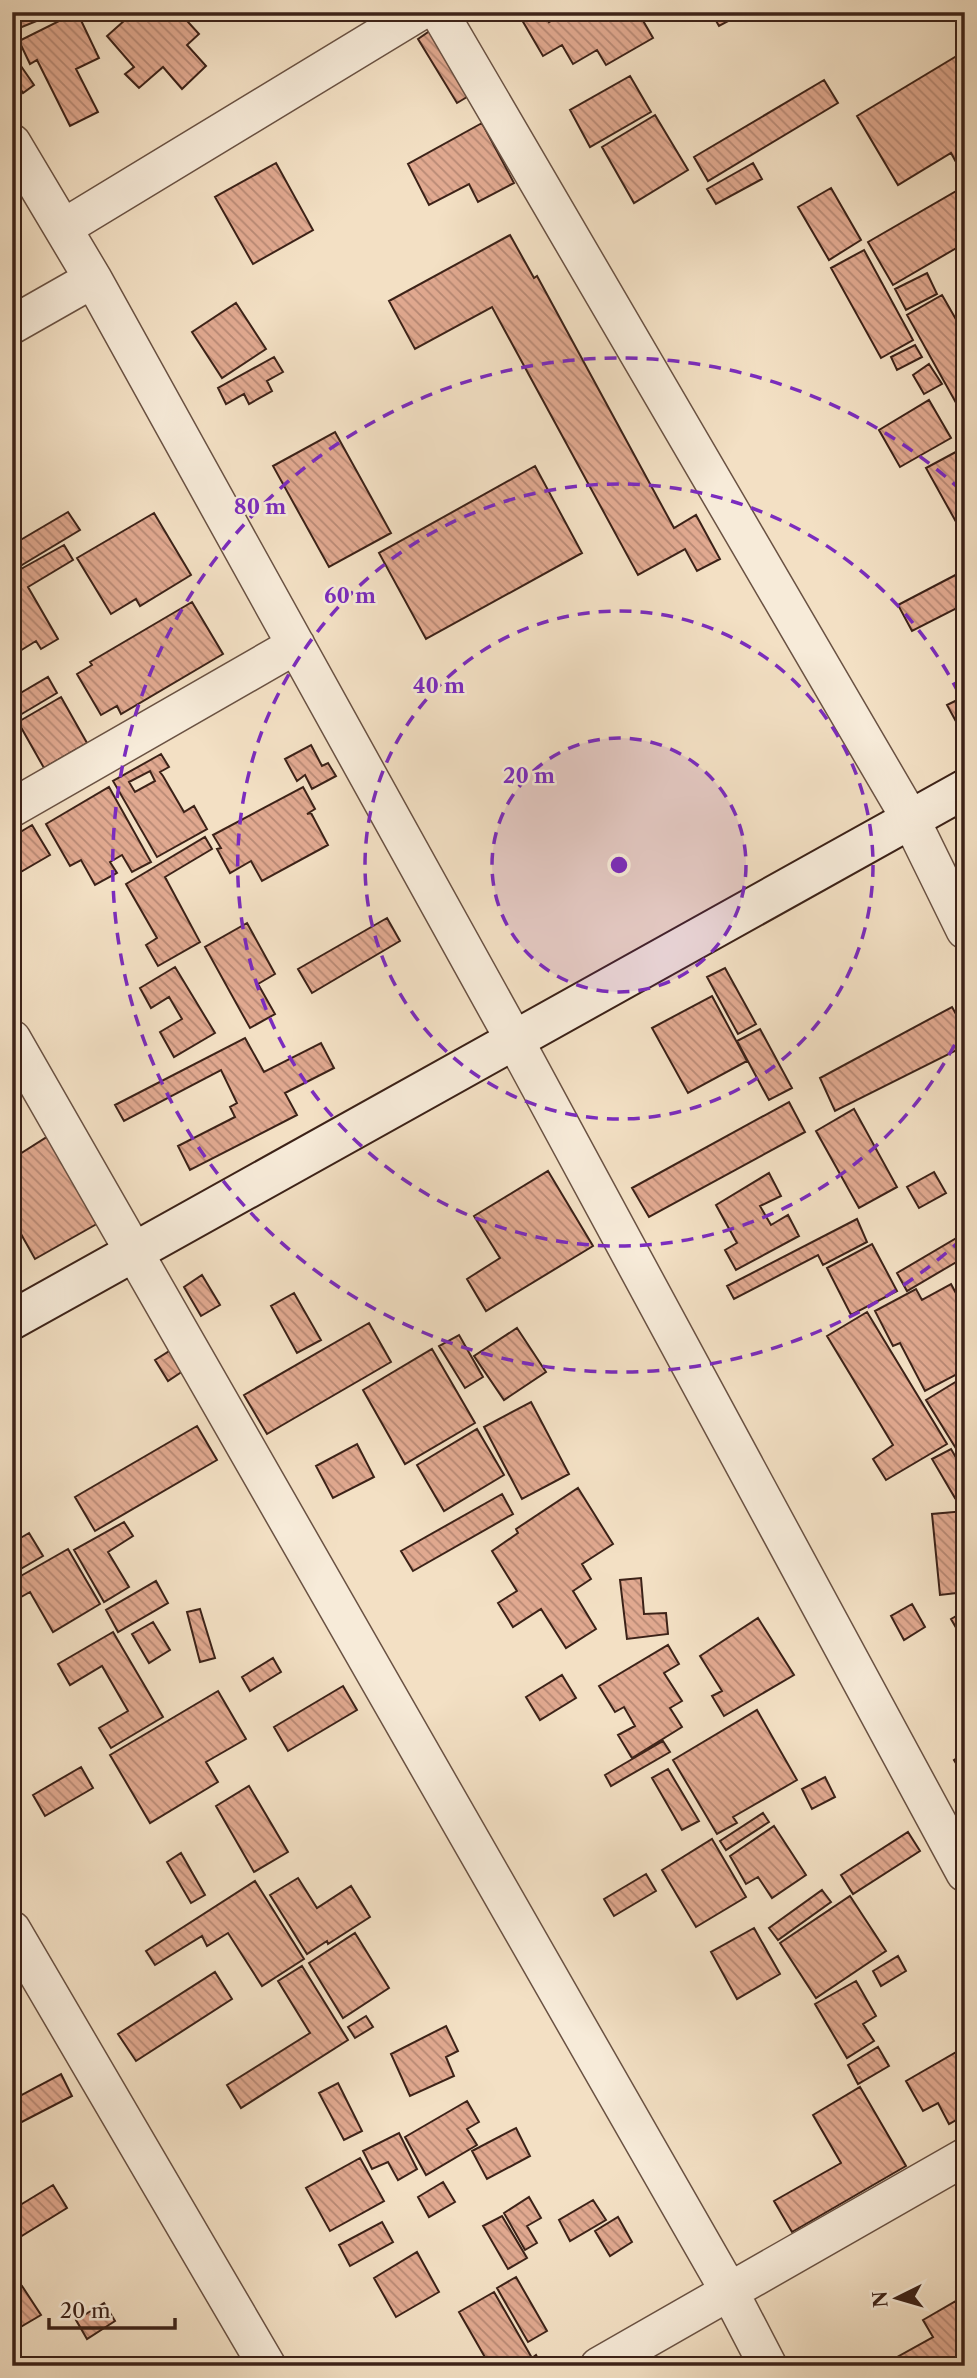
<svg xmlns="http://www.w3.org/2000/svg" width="977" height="2378" viewBox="0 0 977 2378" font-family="'Libre Caslon Text',serif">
<defs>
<pattern id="building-back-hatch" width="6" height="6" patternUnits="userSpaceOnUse" patternTransform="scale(1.75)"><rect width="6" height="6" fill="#e1a990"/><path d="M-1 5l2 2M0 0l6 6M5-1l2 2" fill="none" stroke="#b88975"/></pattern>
</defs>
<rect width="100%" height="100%" fill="#f3e0c4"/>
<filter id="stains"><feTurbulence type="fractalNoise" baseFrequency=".00286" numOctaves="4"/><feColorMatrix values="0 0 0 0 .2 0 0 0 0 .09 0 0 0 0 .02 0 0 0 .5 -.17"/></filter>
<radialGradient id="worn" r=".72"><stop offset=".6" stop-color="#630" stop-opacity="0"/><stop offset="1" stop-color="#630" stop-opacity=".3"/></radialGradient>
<path fill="url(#building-back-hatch)" stroke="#3c2218" stroke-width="2" fill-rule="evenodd" d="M12 12H47L49 16 12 31Z
M77 12 99 58 76 69 98 112 70 126 37 60 30 64 19 41Z
M134 12H179L199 34 187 45 206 66 182 89 163 67 139 88 125 74 134 67 107 36Z
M535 12H543L549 22 565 12H638L653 38 606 65 597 50 573 64 562 45 543 56 522 20Z
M711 12H729L732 19 719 26Z
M733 12H750L737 19Z
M437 26 477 91 457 103 418 39Z
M965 51V156L956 162 951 153 898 185 857 116Z
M12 53 34 85 23 93 12 76Z
M630 76 651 112 590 147 570 110Z
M824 80 838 103 708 181 694 157Z
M655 115 688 170 634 203 602 147Z
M482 123 514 183 478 202 469 184 429 205 408 164Z
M276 163 313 230 253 264 215 197Z
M753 163 762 179 716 204 707 189Z
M965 186V243L893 285 868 242Z
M831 188 861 240 829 260 798 207Z
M510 235 534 278 537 276 674 528 696 515 720 559 697 571 685 549 638 575 492 307 415 349 389 301Z
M864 250 913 340 881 358 831 268Z
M927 273 937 294 906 310 895 289Z
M942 295 965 335V419L907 315Z
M236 303 266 349 222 378 192 332Z
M915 345 922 357 897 370 891 357Z
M274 357 283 372 267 381 272 391 249 404 244 394 226 404 218 388Z
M929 364 942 384 924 394 913 375Z
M929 400 951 438 900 467 879 430Z
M335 432 391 533 329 567 273 466Z
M965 447V538L926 468Z
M535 466 582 553 426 639 379 553Z
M68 512 80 530 12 571V545Z
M154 513 191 575 140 606 136 599 111 614 77 558Z
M64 545 73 560 28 587 58 639 41 649 36 641 15 654 12 650V574Z
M965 570V604L912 631 898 605Z
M192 602 223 654 121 714 117 706 101 715 77 674 92 665 90 662Z
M48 677 57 693 15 718 12 713V698Z
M965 696V738L947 705Z
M61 697 87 743 44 768 18 722Z
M311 745 322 766 328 763 336 776 312 789 305 775 297 781 285 759Z
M161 754 169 767 160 772 163 776 184 812 194 806 207 829 157 857 113 781ZM150 771 155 781 135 792 129 782Z
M109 787 151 862 132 872 122 855 110 862 117 873 95 885 81 860 70 866 46 824Z
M303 787 315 809 307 814 311 813 328 845 262 881 251 861 230 873 217 849 221 848 213 835Z
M32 825 50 855 12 877V837Z
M205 837 212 849 165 877 200 942 158 966 146 945 157 938 126 884Z
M387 918 400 941 312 993 298 969Z
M247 923 275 974 258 984 275 1014 250 1028 205 947Z
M175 967 215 1033 174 1057 160 1032 182 1019 169 997 151 1008 140 988Z
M725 968 756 1024 738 1034 707 977Z
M712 996 747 1061 688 1093 652 1028Z
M952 1007 965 1030V1046L835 1111 820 1078Z
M760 1029 792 1088 769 1100 737 1041Z
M245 1038 264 1072 321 1043 334 1068 285 1093 297 1115 190 1170 178 1146 235 1117 230 1107 237 1103 221 1070 124 1121 115 1105Z
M789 1102 805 1132 649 1217 632 1188Z
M854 1109 897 1187 859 1208 816 1131Z
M50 1135 102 1221 35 1259 17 1227 12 1230V1159Z
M548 1171 593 1246 486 1311 467 1279 500 1258 474 1216Z
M934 1172 946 1193 919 1208 907 1187Z
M769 1173 781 1196 760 1206 771 1225 788 1215 799 1236 736 1270 725 1250 737 1243 716 1205Z
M857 1219 867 1242 823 1265 818 1255 734 1299 727 1286Z
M965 1233V1257L907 1291 897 1273Z
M872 1244 897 1291 851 1315 827 1268Z
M202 1275 220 1305 201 1316 184 1287Z
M951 1284 965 1310V1370L925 1391 900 1343 893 1346 875 1311 916 1289 922 1300Z
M294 1293 321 1340 297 1353 271 1306Z
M867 1312 947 1444 886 1480 873 1459 893 1445 827 1336Z
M369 1323 391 1362 267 1434 244 1395Z
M517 1328 546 1372 504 1400 474 1356Z
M459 1335 483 1377 465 1388 439 1346Z
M432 1349 475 1423 405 1464 363 1390Z
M171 1350 183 1371 168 1381 155 1360Z
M962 1378 965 1382V1463L926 1400Z
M531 1402 569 1474 522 1499 484 1427Z
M197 1426 217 1460 95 1531 75 1497Z
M477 1429 504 1475 444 1511 417 1465Z
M357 1444 374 1477 333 1498 316 1466Z
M951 1449 965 1473V1492L955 1498 932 1459Z
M578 1488 613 1544 582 1564 591 1579 573 1591 596 1629 566 1648 541 1609 513 1627 498 1603 517 1591 492 1551 518 1533 516 1529Z
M502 1494 513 1514 413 1571 401 1551Z
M965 1511V1592L940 1595 932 1514Z
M124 1522 133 1536 108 1552 129 1587 104 1602 74 1550Z
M29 1533 43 1556 12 1574V1543Z
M68 1549 100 1604 53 1632 30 1592 12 1602V1581Z
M641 1578 644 1614 666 1613 668 1634 627 1639 620 1580Z
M156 1581 168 1603 118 1632 106 1610Z
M912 1604 925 1627 904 1640 891 1616Z
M200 1609 215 1658 200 1662 187 1612Z
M965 1611V1643L951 1619Z
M758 1618 794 1675 724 1716 712 1696 722 1691 700 1656Z
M153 1622 170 1650 149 1663 132 1634Z
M113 1632 163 1717 111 1748 99 1728 128 1711 102 1666 70 1685 58 1664Z
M668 1645 679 1664 664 1673 682 1701 670 1708 682 1727 632 1758 618 1735 635 1726 624 1707 615 1712 599 1686Z
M273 1658 281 1672 250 1691 242 1677Z
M562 1675 576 1698 540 1720 526 1697Z
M343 1686 357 1710 288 1751 274 1727Z
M218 1691 246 1739 206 1762 218 1782 150 1823 110 1755Z
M757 1710 797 1780 733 1817 737 1823 717 1834 673 1760Z
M663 1741 670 1752 611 1786 605 1775Z
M965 1753V1778L954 1760Z
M81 1767 93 1788 45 1816 33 1795Z
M668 1769 699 1821 682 1830 652 1778Z
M825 1777 835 1797 812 1809 802 1789Z
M249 1786 288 1852 254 1872 216 1806Z
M763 1813 769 1822 726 1850 720 1841Z
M774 1826 806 1875 772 1898 758 1877 746 1884 730 1856Z
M908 1832 920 1851 853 1894 841 1875Z
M712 1839 746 1897 696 1927 662 1870Z
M181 1853 205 1895 191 1903 167 1862Z
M646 1874 656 1891 614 1916 604 1899Z
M298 1878 317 1908 351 1886 370 1917 328 1944 327 1941 307 1954 270 1895Z
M255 1881 304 1959 262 1986 228 1933 207 1946 202 1936 155 1965 146 1951Z
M822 1890 831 1902 778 1940 769 1928Z
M850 1896 886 1951 816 1998 780 1943Z
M754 1928 780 1974 737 1999 711 1952Z
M355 1933 389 1988 343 2018 309 1963Z
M898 1956 906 1971 881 1986 873 1971Z
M302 1966 348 2040 241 2108 227 2085 310 2033 278 1981Z
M215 1972 232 1999 136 2061 118 2034Z
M856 1981 876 2016 863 2024 874 2041 847 2058 815 2004Z
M366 2016 373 2027 355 2038 348 2027Z
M446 2026 458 2051 446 2057 454 2076 410 2096 391 2054Z
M878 2047 889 2066 858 2084 848 2065Z
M965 2047V2115L949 2124 938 2103 923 2111 906 2081Z
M61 2074 72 2096 12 2127V2100Z
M338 2083 362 2131 344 2140 319 2093Z
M860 2087 906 2166 792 2232 774 2201 841 2163 813 2115Z
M467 2101 479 2122 467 2129 477 2145 426 2175 405 2137Z
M516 2128 530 2156 487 2179 472 2151Z
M399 2133 417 2169 398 2180 388 2162 372 2169 363 2151Z
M360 2158 384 2201 330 2231 306 2188Z
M443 2182 455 2202 429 2217 418 2197Z
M53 2185 67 2208 12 2242V2210Z
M529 2197 541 2218 527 2226 537 2243 525 2250 504 2213Z
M593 2200 606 2220 570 2241 559 2220Z
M502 2216 527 2258 508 2269 483 2226Z
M618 2217 632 2242 610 2256 595 2231Z
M382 2222 393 2242 350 2266 339 2245Z
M417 2252 439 2292 396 2317 374 2278Z
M516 2277 547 2331 528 2342 497 2288Z
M22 2286 41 2315 12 2332V2291Z
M494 2292 532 2358 536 2355 542 2366H490L459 2312Z
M956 2301 960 2309 965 2307V2366H881L933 2337 923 2320Z
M104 2303 115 2321 87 2339 76 2320Z
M37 2358 42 2366H26Z
M197 2360 200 2366H185Z"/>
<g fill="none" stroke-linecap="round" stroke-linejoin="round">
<defs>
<path id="street" d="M439 12 911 820 965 930
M12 143 93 279 515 1041 965 1873
M63 228 419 12
M12 325 93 279
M12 808 296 645
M12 1039 729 2291 768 2366
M12 1930 267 2366
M599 2366 965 2157"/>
<path id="secondary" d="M12 1320 965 789"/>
</defs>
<use href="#street" stroke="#6a5243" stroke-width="40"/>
<use href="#secondary" stroke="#3c2218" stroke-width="42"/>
<use href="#street" stroke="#f7ebd9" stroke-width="37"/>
<use href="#secondary" stroke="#f7ebd9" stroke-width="38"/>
</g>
<circle cx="619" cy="865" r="127" fill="#7b2cbf" fill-opacity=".12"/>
<g fill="none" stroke="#7b2cbf" stroke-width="3.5" stroke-dasharray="12 9">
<circle cx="619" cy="865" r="127"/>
<circle cx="619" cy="865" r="254"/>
<path d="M964 1026A381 381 0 1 1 964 704"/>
<path d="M962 1239A507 507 0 1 1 962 491"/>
</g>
<circle cx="619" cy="865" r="10" fill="#7b2cbf" stroke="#f7ebd9" stroke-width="3.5"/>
<g font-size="21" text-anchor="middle" font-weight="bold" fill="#7b2cbf" stroke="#f7ebd9" stroke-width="5" stroke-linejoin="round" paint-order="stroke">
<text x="260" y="514">80 m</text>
<text x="350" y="603">60 m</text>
<text x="439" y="693">40 m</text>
<text x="529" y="783">20 m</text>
</g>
<rect width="977" height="2378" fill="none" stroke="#f3e0c4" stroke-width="42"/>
<rect x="14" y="14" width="949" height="2350" fill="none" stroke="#3c2218" stroke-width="3.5"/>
<rect x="21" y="21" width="935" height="2336" fill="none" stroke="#3c2218" stroke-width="2"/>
<g transform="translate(897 2298) rotate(265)" stroke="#f7ebd9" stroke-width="5" paint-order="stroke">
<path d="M0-5L12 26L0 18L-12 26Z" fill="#3c2218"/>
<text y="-10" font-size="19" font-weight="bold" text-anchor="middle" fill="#3c2218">N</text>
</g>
<path d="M49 2318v10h126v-10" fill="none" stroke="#3c2218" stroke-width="3.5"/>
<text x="60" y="2318" font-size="21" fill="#3c2218" stroke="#f7ebd9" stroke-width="5" paint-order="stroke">20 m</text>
<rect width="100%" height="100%" filter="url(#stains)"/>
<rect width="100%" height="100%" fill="url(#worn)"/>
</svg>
